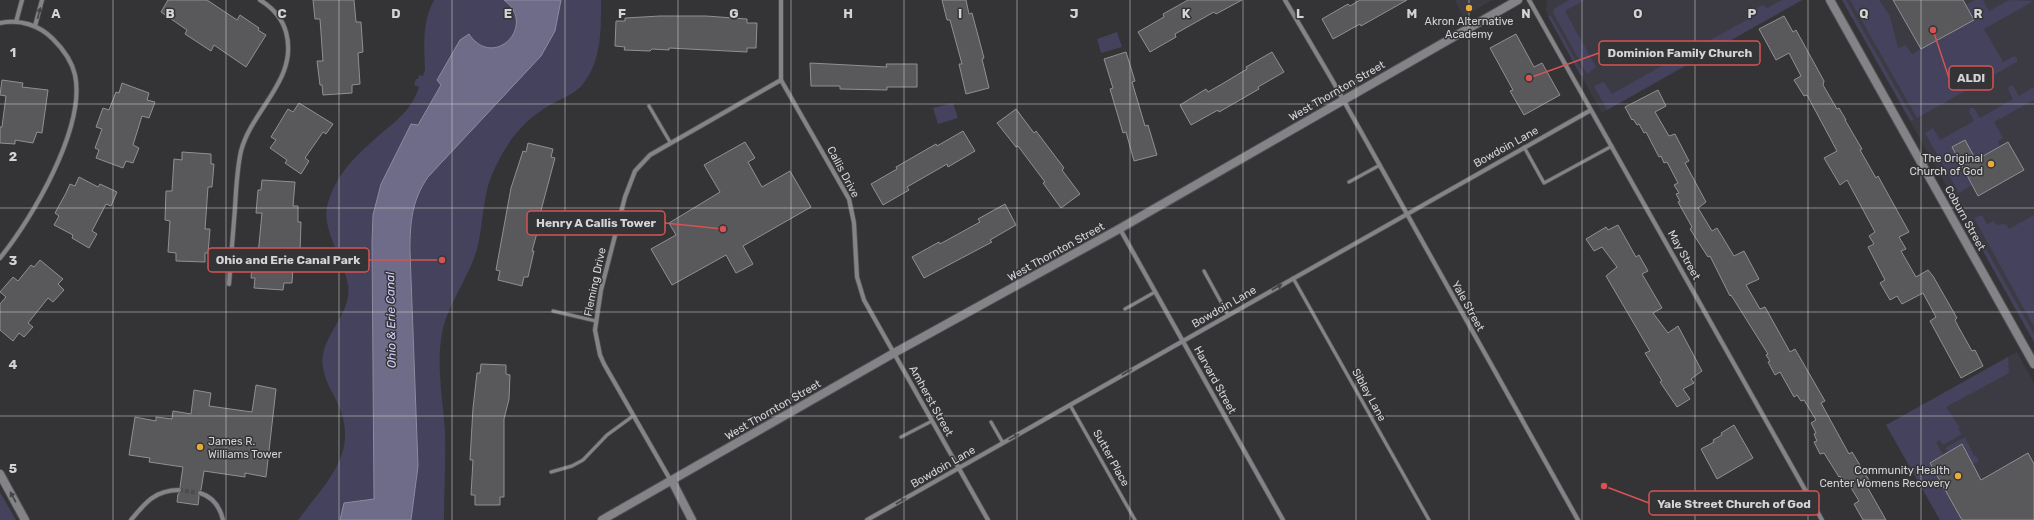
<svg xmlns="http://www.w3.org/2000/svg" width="2034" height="520" viewBox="0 0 2034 520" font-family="Rubik,sans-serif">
<rect width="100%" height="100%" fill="#343437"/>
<path fill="#3c3b44" d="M1455 0H1492L1463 17Z
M1547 0H1802L1602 113 1548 16 1546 9Z
M1842 0H2034V342L1928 153Z
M2017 352 2034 383V520H1940L1886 425Z"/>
<path fill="#44425c" d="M434 0H504C537 24 497 71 469 34L437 80 441 85 418 125H411C390 166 373 194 372 242L374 499 344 503 340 520H298C327 481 362 451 336 400 329 386 320 371 323 354 328 330 352 311 348 285 344 261 322 229 327 207 335 173 359 153 384 131 399 119 413 107 419 87L414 85 416 79H418L419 75 423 76 425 70C424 46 422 22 434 0Z
M561 0H601C601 29 602 60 583 84 575 94 561 99 550 105 522 122 508 140 494 170 482 195 484 223 477 249 469 278 448 303 442 333 436 366 443 399 445 432 446 461 444 491 444 520H411L418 466 410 233C410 212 416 194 428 177L555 31Z
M1569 0H1585L1565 11 1596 67 1587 74 1553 13 1555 8Z
M1782 0H1802L1607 110 1594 86 1604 82 1612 94 1667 63 1662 53 1664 50H1667L1674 60 1754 16 1752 11 1762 5 1767 8Z
M1842 0H1846L1914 120H1910Z
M1850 0H1879L1890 16 1898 48 1906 45 1912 54 1973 20 1966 5 1975 0H1983L1989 11 2009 0 2034 1 1984 29 2003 62 2014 56 2017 58V62L1917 118Z
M1548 16H1551L1584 75 1581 76Z
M1117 32 1122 47 1101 53 1097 39Z
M2010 86H2013L2019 96 2034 87V100L1994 122 2003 138 1998 141 2000 147 1976 160 1965 140 1962 168 1972 185 1959 193 1925 133 1933 128 1940 140 1974 121 1969 111 1970 108H1974L1980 118 2013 99 2008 89Z
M953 103 958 118 938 124 933 108Z
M1982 215 1987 224 1994 221 1997 225 2006 224 2009 229 2034 215V327L1974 218Z
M1986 249 2034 334V342L1983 251Z
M2008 357 2009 373 1946 407 1960 428 1958 429 1962 434 1943 445 1940 440 1936 442 1943 455 1930 463 1962 520H1940L1886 425Z
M1965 437 1974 456H1976L1979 461 1973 464 1962 444 1948 452 1945 448Z
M0 492 16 520H0Z"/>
<path fill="#6e6c89" stroke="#8d8ba0" d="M504 0H561L555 31 541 56 428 177C412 200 410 222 410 250L418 466 411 520H340L344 503 374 499 372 242 373 215 381 184 411 124 418 125 441 85 437 80 460 40 469 34C494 71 538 25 504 0Z"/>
<path fill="#59595c" stroke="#909094" d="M168 0H207L237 20 240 15 259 28 258 30 266 35 246 67 214 45 211 51 185 34 187 30 161 12Z
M313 0H354L356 22H361L363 52 358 53 360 84 352 85V93L323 95 322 85H320L317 61H323L320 19H315Z
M942 0H966L969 14 972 13 984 58 982 59 989 88 966 94 959 64H962L950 20H947Z
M1188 0H1242L1216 14 1214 12 1175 34 1176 37 1150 52 1138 32 1164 17 1163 14Z
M1360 0H1407L1361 26 1360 24 1333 39 1322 19 1348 4 1350 6Z
M1893 0H1963L1974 20 1921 49Z
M660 16H706L747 19V23H757L756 48H747V52L669 48V50L652 49 650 51 624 50 625 47 615 46 616 21H625V18Z
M1784 16 1793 32 1796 30 1824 81 1823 85 1837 109 1839 108 1846 120H1845L1862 149 1860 150 1876 178 1878 176 1909 232 1899 237 1906 249 1901 251 1916 277 1928 270 1933 276 1957 318 1955 320 1958 326 1972 351 1975 350 1983 366 1961 378 1930 321 1936 317 1923 293 1902 304 1897 296 1890 300 1880 283 1885 280 1868 247 1874 244 1869 236 1875 232 1847 180 1840 185 1824 158 1837 151 1807 95 1804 96 1794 80 1801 76 1789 53 1776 60 1759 29Z
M1516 34 1534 67 1542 63 1560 95 1524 115 1510 91 1513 90 1490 48Z
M1126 52 1135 81 1132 82 1145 126 1148 125 1157 155 1134 161 1126 132 1123 133 1110 89 1113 88 1104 59Z
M1272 52 1284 72 1258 87 1259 89 1219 112 1218 110 1191 125 1180 105 1206 89 1208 92 1222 84 1247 69 1246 67Z
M810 63 887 67 886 64H917V87H887V90L840 89V86H811Z
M2 80 23 83 22 87 48 90 42 133 37 132 33 143 15 140V144L0 143V127H2L6 96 0 95Z
M122 83 149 93 147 100 155 102 149 118 142 116 133 145 139 148 133 163 126 161 123 168 96 158 99 150 95 148 102 129 96 127 103 108 109 110 116 92 119 93Z
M1658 90 1666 106 1655 112 1669 136 1675 134 1689 161 1685 163 1706 202 1698 208 1712 231 1717 228 1734 256 1744 251 1759 279 1746 285 1760 309 1765 307 1790 352 1795 349 1825 401 1821 403 1849 454 1852 452 1869 480 1865 483 1886 520H1863L1854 504 1859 501 1847 481 1845 483 1840 476 1839 477 1824 453 1820 454 1814 442 1817 441 1814 434 1816 433 1811 423 1816 420 1804 400 1801 401 1797 395 1794 397 1780 372 1775 375 1768 362 1770 361 1766 355 1768 354 1731 295 1730 296 1710 256 1708 257 1690 229 1692 227 1678 202 1680 201 1676 194 1679 193 1674 185 1678 183 1667 162 1664 163 1661 156 1659 157 1646 132 1644 133 1639 124 1637 125 1633 119 1632 120 1625 107Z
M299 103 333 124 326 134 323 132 305 158 309 161 301 174 285 163 287 160 270 148 276 140 271 137 288 109 293 112Z
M1016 109 1034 133 1036 131 1064 168 1062 170 1080 194 1061 208 1043 183 1045 182 1018 146 1016 147 997 123Z
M963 131 975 151 948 167 947 164 907 187 909 190 883 205 871 184 897 169 896 167 936 144 937 146Z
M1965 140 1976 160 2008 142 2024 170 1978 196 1952 147Z
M745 142 755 158 748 162 762 187 790 171 811 207 743 246 753 264 744 269 736 273 726 255 672 285 651 249 676 235 669 223 720 192 704 165Z
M528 143 553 149 551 157 555 158 535 233H537L532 251H534L528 277H524L522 286 498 280 500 271 496 270 511 188 523 151 526 152Z
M182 152 211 154V164H214L212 187H208L205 229H210L208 253H205V262L176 261V253L168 252 170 221 165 220 166 191H172L174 159 182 160Z
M79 177 98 187 100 184 117 192 111 206 106 204 92 231 97 234 89 248 72 238 73 235 54 225 59 216 55 213 66 193 70 184 75 186Z
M262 180 295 182 293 206H298V222H301L300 252H294L292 283H284L283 290 254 288 255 278H251L253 255H258L262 213H256L258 190H261Z
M1005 204 1016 225 990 240 992 242 924 278 912 257 939 242 940 244 980 222 978 219Z
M1618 225 1636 257 1639 255 1648 271 1642 274 1662 308 1653 313 1668 333 1678 326 1702 371 1691 379 1694 383 1683 389 1690 399 1677 407 1660 382 1662 381 1645 353 1650 351 1606 276 1617 267 1602 247 1594 251 1586 239 1606 227 1608 230Z
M40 260 63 279 58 284 64 290 53 302 48 298 28 323 33 327 24 337 19 333 13 341 0 330V304L6 297 0 292 13 277 18 281 31 265 34 267Z
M481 364 506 365V374L510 375 509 399 504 419V497H500V505H475V495H471L473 460H470L473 408 477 373H480Z
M256 385 276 389 266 477 245 473V477L204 471 201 490 197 492 199 497 198 505 177 502 178 494 182 490 180 487 183 467 149 462 150 458 129 455 135 417 156 421V417L172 419 173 411 191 414 194 390 211 393 209 406 252 412Z
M1734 425 1753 458 1717 479 1701 449 1714 442 1713 440 1722 435 1721 433Z
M1962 444 1981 480 2028 453 2034 464V520H1962L1930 463Z"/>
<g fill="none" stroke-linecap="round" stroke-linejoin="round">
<path stroke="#4c4c4f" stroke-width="4" stroke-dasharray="4 2" stroke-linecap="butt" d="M179 490 200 493"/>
<defs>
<path id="lane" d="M649 106 670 142
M1524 147 1544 183 1612 146
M1349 182 1380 165
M1204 271 1228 315
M1293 278 1429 520
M1125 309 1155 292
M553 311 596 321
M1070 405 1135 520
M991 422 1003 443
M901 437 932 421
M551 472 572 466 583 460 607 435 633 416"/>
<path id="street" d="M781 0V80L849 199 854 223 857 277 864 300 988 520
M1285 0 1331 78 1578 520
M1529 0 1822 520
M16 22 22 0
M0 23C20 19 39 25 53 39 63 49 72 61 75 75 86 127 32 219 0 258
M35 26 42 0
M1120 229 1283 520
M229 284C231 258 233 233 235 208 236 189 237 169 241 151 252 109 299 79 286 32 282 18 273 8 260 0
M671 481 604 364 600 355 595 330 601 290 625 197 635 171 650 155 781 80
M200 493C213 497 220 507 223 520
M131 520C145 503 155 490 179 490
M867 520 1591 110"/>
<path id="secondary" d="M1830 0 2034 364
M0 474 25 520
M672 481 692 520
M602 520 894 353 1119 229 1518 0"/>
</defs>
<use href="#lane" stroke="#535355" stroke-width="4.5"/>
<use href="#street" stroke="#535355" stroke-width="5.5"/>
<use href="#secondary" stroke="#535355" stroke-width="10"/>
<use href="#lane" stroke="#848488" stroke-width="3"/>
<use href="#street" stroke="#848488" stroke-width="4"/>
<use href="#secondary" stroke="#848488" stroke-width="8"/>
</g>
<defs><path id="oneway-solid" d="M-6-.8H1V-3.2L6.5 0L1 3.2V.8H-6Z"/></defs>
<g fill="#444447">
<use href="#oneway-solid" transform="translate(39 13) rotate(-75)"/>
<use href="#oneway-solid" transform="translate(1277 287) rotate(-30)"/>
<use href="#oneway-solid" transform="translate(1127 372) rotate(-30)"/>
<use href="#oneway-solid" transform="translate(1014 437) rotate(-29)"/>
<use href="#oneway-solid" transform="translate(13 497) rotate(-119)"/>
<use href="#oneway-solid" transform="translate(901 501) rotate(-30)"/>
</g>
<path fill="none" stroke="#d4d3d5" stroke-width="1" stroke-opacity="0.55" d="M113 0V520M226 0V520M339 0V520M452 0V520M565 0V520M678 0V520M791 0V520M904 0V520M1017 0V520M1130 0V520M1243 0V520M1356 0V520M1469 0V520M1582 0V520M1695 0V520M1808 0V520M1921 0V520M0 104H2034M0 208H2034M0 312H2034M0 416H2034"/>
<g fill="#e9ab38" stroke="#343437" stroke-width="1.5">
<circle cx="1469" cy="8" r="4"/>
<circle cx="1991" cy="164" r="4"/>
<circle cx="200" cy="447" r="4"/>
<circle cx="1958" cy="476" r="4"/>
</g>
<g text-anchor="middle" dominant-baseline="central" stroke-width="3" stroke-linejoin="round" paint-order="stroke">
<g font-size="11" fill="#d4d3d5" stroke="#343437" text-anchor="end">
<text x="1469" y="21" text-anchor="middle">Akron Alternative<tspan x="1469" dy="13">Academy</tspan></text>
<text x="1983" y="158">The Original<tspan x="1983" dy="13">Church of God</tspan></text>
<text x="208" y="441" text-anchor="start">James R.<tspan x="208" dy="13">Williams Tower</tspan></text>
<text x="1950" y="470">Community Health<tspan x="1950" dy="13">Center Womens Recovery</tspan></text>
</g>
<g font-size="11" fill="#d4d3d5" stroke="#343437">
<text transform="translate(1337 91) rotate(-30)">West Thornton Street</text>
<text transform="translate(1506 147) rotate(-29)">Bowdoin Lane</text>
<text transform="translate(843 172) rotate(62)">Callis Drive</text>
<text transform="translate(1965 218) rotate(61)">Coburn Street</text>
<text transform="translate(1056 252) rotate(-29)">West Thornton Street</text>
<text transform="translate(1684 255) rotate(61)">May Street</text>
<text transform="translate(595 282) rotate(-78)">Fleming Drive</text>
<text transform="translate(1468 306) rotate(61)">Yale Street</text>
<text transform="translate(1224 307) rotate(-30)">Bowdoin Lane</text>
<text transform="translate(1215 380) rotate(61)">Harvard Street</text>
<text transform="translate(1369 395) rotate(61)">Sibley Lane</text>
<text transform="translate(931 401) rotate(61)">Amherst Street</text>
<text transform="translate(773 410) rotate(-30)">West Thornton Street</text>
<text transform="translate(1111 458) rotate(61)">Sutter Place</text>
<text transform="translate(943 467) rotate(-30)">Bowdoin Lane</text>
</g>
<g font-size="12" font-style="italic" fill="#d3d0fc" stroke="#343437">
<text transform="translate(391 320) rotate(-91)">Ohio &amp; Erie Canal</text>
</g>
</g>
<g font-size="13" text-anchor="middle" font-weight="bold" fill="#d4d3d5" stroke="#343437" stroke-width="3" stroke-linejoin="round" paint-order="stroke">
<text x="56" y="18">A</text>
<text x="170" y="18">B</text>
<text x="282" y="18">C</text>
<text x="396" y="18">D</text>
<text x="508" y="18">E</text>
<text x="622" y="18">F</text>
<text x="734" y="18">G</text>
<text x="848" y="18">H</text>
<text x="960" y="18">I</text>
<text x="1074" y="18">J</text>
<text x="1186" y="18">K</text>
<text x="1300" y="18">L</text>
<text x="1412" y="18">M</text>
<text x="1526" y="18">N</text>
<text x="1638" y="18">O</text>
<text x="1752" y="18">P</text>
<text x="1864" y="18">Q</text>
<text x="1978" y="18">R</text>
<text x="13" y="57">1</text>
<text x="13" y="161">2</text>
<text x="13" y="265">3</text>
<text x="13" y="369">4</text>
<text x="13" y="473">5</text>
</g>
<path fill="none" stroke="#d65353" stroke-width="1.5" d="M1529 78L1599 53M1933 30L1949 78M723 229L665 223M442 260L369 260M1604 486L1649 503"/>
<g fill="#d65353" stroke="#343437" stroke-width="1.5">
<circle cx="1529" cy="78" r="4"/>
<circle cx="1933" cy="30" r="4"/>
<circle cx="723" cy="229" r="4"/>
<circle cx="442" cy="260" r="4"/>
<circle cx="1604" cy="486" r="4"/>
</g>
<g fill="#343437" stroke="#d65353" stroke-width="1.5">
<rect x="1599" y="41" width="161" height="24" rx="4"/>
<rect x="1949" y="66" width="44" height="24" rx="4"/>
<rect x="527" y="211" width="138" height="24" rx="4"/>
<rect x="208" y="248" width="161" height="24" rx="4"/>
<rect x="1649" y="491" width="170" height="24" rx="4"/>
</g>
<g font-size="12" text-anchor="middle" font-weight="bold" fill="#d4d3d5">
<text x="1680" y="57">Dominion Family Church</text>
<text x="1971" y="82">ALDI</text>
<text x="596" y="227">Henry A Callis Tower</text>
<text x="288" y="264">Ohio and Erie Canal Park</text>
<text x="1734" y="508">Yale Street Church of God</text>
</g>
</svg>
